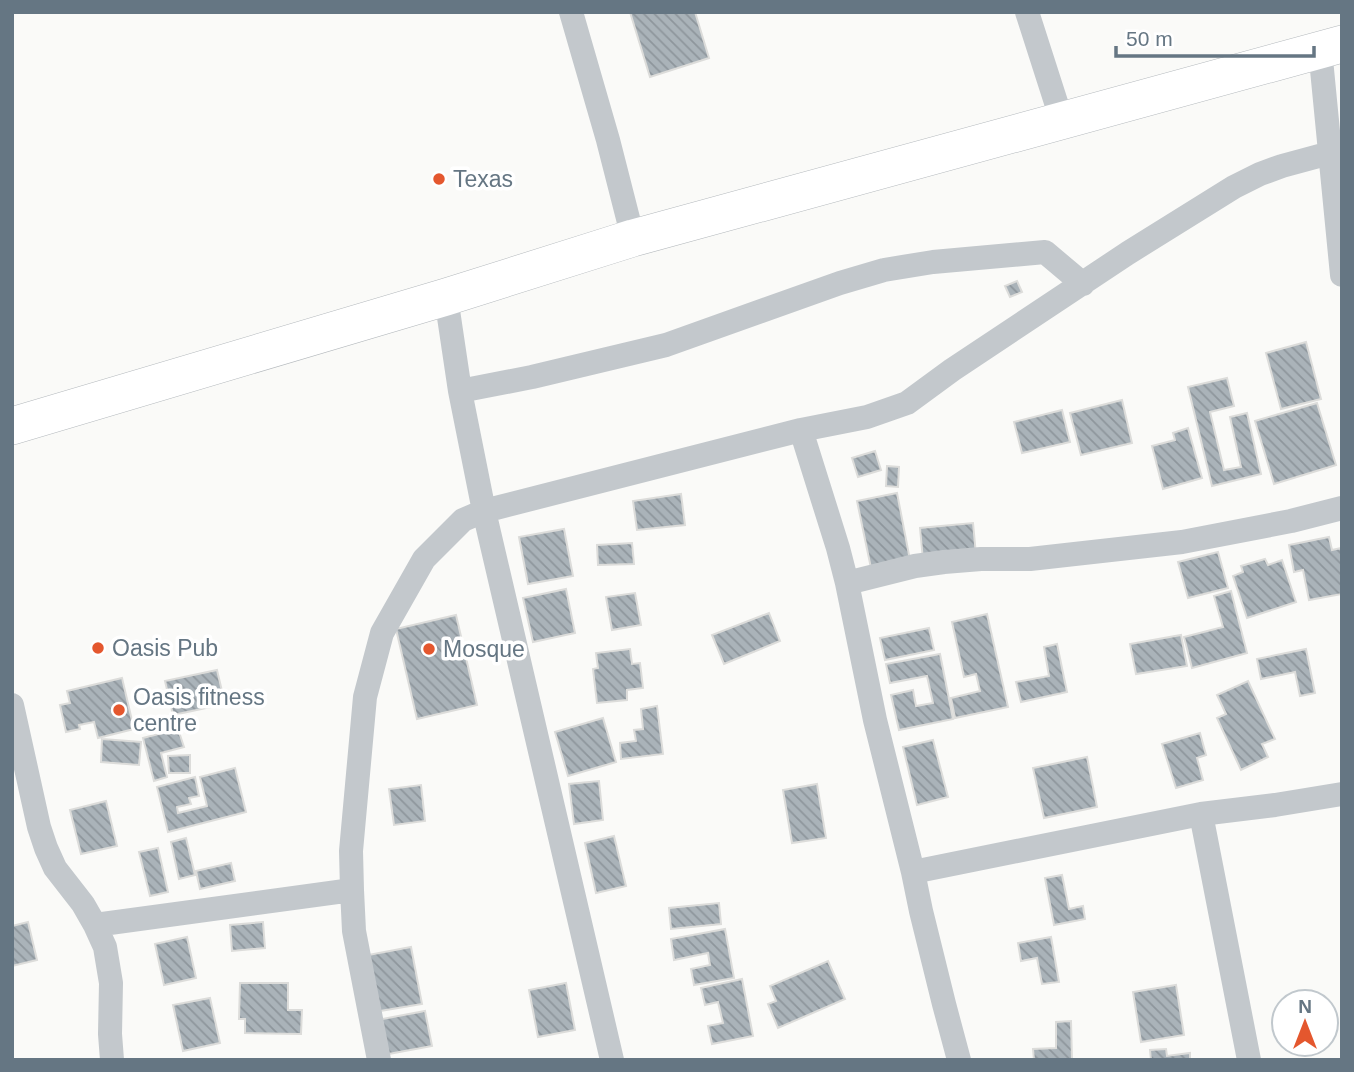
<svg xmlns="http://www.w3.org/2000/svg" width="1354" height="1072" viewBox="0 0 1354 1072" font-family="Helvetica,sans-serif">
<defs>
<pattern id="building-back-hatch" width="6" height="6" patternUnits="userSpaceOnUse" patternTransform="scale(1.75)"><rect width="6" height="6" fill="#aab3b9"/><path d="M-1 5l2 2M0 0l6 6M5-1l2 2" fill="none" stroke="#8e969c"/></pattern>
</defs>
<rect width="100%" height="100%" fill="#fafaf8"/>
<path fill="url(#building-back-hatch)" stroke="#dcdcda" stroke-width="2" d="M630 12H695L709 58 650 77Z
M1017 281 1022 292 1010 297 1005 286Z
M1306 342 1321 399 1281 409 1266 353Z
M1227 378 1234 406 1210 412 1224 470 1241 467 1230 417 1247 413 1261 474 1212 486 1188 387Z
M1122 400 1132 443 1081 455 1070 413Z
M1317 403 1336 465 1274 484 1255 421Z
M1062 410 1070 442 1022 453 1014 422Z
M1188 428 1202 478 1163 489 1152 446 1175 440 1173 433Z
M875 451 881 470 858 477 852 458Z
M887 466 899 467 898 487 886 486Z
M897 493 910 560 871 568 857 501Z
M681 494 685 525 637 530 633 501Z
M973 523 976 555 923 560 920 528Z
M564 529 573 576 528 584 519 537Z
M1329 537 1332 550 1341 548 1342 594 1309 600 1303 570 1294 572 1289 545Z
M632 543 634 564 598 565 597 545Z
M1218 552 1228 588 1188 598 1178 562Z
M1265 559 1268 565 1282 560 1296 602 1247 618 1233 576 1243 572 1241 566Z
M566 589 575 633 533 642 523 598Z
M1231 591 1247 653 1192 668 1184 637 1223 627 1214 596Z
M635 593 641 625 612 630 606 597Z
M769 613 780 641 724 664 712 635Z
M987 614 1008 707 955 718 951 698 980 691 976 674 964 677 952 622Z
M456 615 477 705 417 719 396 629Z
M929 628 934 650 885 660 880 638Z
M1181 635 1187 666 1136 674 1130 644Z
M1057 644 1067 692 1021 702 1016 682 1049 676 1044 647Z
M630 649 632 664 640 663 643 688 627 690V700L597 703 593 669 598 668 596 653Z
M1306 649 1315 693 1300 696 1295 672 1261 679 1257 659Z
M940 654 953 719 899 730 891 695 913 690 916 706 933 703 927 676 890 683 886 664Z
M217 670 225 704 173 715 165 681Z
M122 678 134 729 98 738 94 722 79 725 80 729 66 732 60 705 70 703 67 691Z
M1248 681 1275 739 1262 744 1268 757 1241 770 1217 718 1226 714 1217 695Z
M657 706 663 754 621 759 620 743 636 741 634 730 643 729 641 709Z
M603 718 616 762 568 776 555 732Z
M178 729 184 747 161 753 167 777 154 781 143 738Z
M1200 733 1206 755 1197 758 1203 780 1176 788 1162 744Z
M102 739 141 742 139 765 101 762Z
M933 740 948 797 917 805 903 747Z
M190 755V773H169L168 756Z
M1087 757 1097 807 1044 818 1033 768Z
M235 768 246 812 168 832 157 787 195 777 199 796 189 798 191 804 177 807 178 813 207 806 200 777Z
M599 781 603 820 574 824 569 784Z
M817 784 826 838 792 843 783 790Z
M421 785 425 821 394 825 389 789Z
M106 801 117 846 81 854 70 810Z
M614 836 626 886 596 893 585 843Z
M186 838 195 875 179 879 171 842Z
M158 848 168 892 150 896 139 852Z
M231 863 235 881 200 889 196 871Z
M1062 875 1069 909 1083 906 1085 919 1054 925 1045 878Z
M719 903 721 924 671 929 669 908Z
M28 922 37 960 12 966V926Z
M263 922 265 948 232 951 230 925Z
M725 929 734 978 694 985 691 969 710 965 708 953 674 960 671 939Z
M187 937 196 978 164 985 155 944Z
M1051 937 1059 982 1042 984 1037 958 1021 961 1018 943Z
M411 947 422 1004 374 1012 363 956Z
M828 961 845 999 778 1028 768 1004 776 1001 770 986Z
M742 979 753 1036 712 1044 708 1026 723 1023 718 1002 705 1005 701 988Z
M240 983H288V1010H302L301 1034 245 1033V1019H239Z
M566 983 575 1030 538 1037 529 990Z
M1176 985 1184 1035 1141 1042 1133 992Z
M210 998 220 1043 183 1051 173 1005Z
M425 1011 432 1046 383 1055 377 1020Z
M1071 1021 1072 1060H1034L1033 1049 1056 1048V1022Z
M1166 1049 1167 1056 1190 1053V1060H1151L1150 1050Z"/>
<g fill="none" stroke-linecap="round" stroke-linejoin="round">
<defs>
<path id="highway" d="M12 426 446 297 633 238 1342 44"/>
</defs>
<use href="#highway" stroke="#b4b9bd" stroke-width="38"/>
<path stroke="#c3c8cc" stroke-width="24" d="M571 12 608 140 633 238
M1027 12 1062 121
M1320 49 1342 275
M446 297 460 391 484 511 612 1060
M460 391 532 377 666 345 840 283 884 270 933 262 1045 252 1083 284
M801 430 838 548 847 583 875 720 913 872 921 911 944 1004 959 1060
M847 583 915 566 944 562 981 559H1030L1182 542 1291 521 1342 508
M12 705 39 827 46 848 55 868 83 904 95 925 105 947 111 983 110 1034 112 1060
M1201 814 1249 1060
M913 872 1201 814 1275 805 1342 794
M95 925 352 890
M379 1060 354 931 352 890 351 851 365 697 382 633 424 559 463 520 484 511 801 430 867 417 907 403 952 370 1128 253 1234 187 1260 174 1282 166 1330 153"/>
<use href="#highway" stroke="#fff" stroke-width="37"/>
</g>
<g fill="#e4572e" stroke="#fff" stroke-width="2.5">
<circle cx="439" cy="179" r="7"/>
<circle cx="98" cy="648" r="7"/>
<circle cx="429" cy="649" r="7"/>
<circle cx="119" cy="710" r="7"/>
</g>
<g text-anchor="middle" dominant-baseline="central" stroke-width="7" stroke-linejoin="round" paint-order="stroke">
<g font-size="23" fill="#657683" stroke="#fff" text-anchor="start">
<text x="453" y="179">Texas</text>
<text x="112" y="648">Oasis Pub</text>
<text x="443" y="649">Mosque</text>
<text x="133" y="697">Oasis fitness<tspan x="133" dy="26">centre</tspan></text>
</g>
</g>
<rect width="1354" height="1072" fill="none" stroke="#657683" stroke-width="28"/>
<g transform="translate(1305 1023)"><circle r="33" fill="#ffffff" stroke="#c1c8cd" stroke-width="2"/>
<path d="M0-5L12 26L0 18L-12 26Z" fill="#e4572e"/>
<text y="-10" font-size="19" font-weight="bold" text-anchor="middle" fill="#657683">N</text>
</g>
<path d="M1116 46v10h198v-10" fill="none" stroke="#657683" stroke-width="3.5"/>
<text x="1126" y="46" font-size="21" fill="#657683" stroke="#ffffff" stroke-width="5" paint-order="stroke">50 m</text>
</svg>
